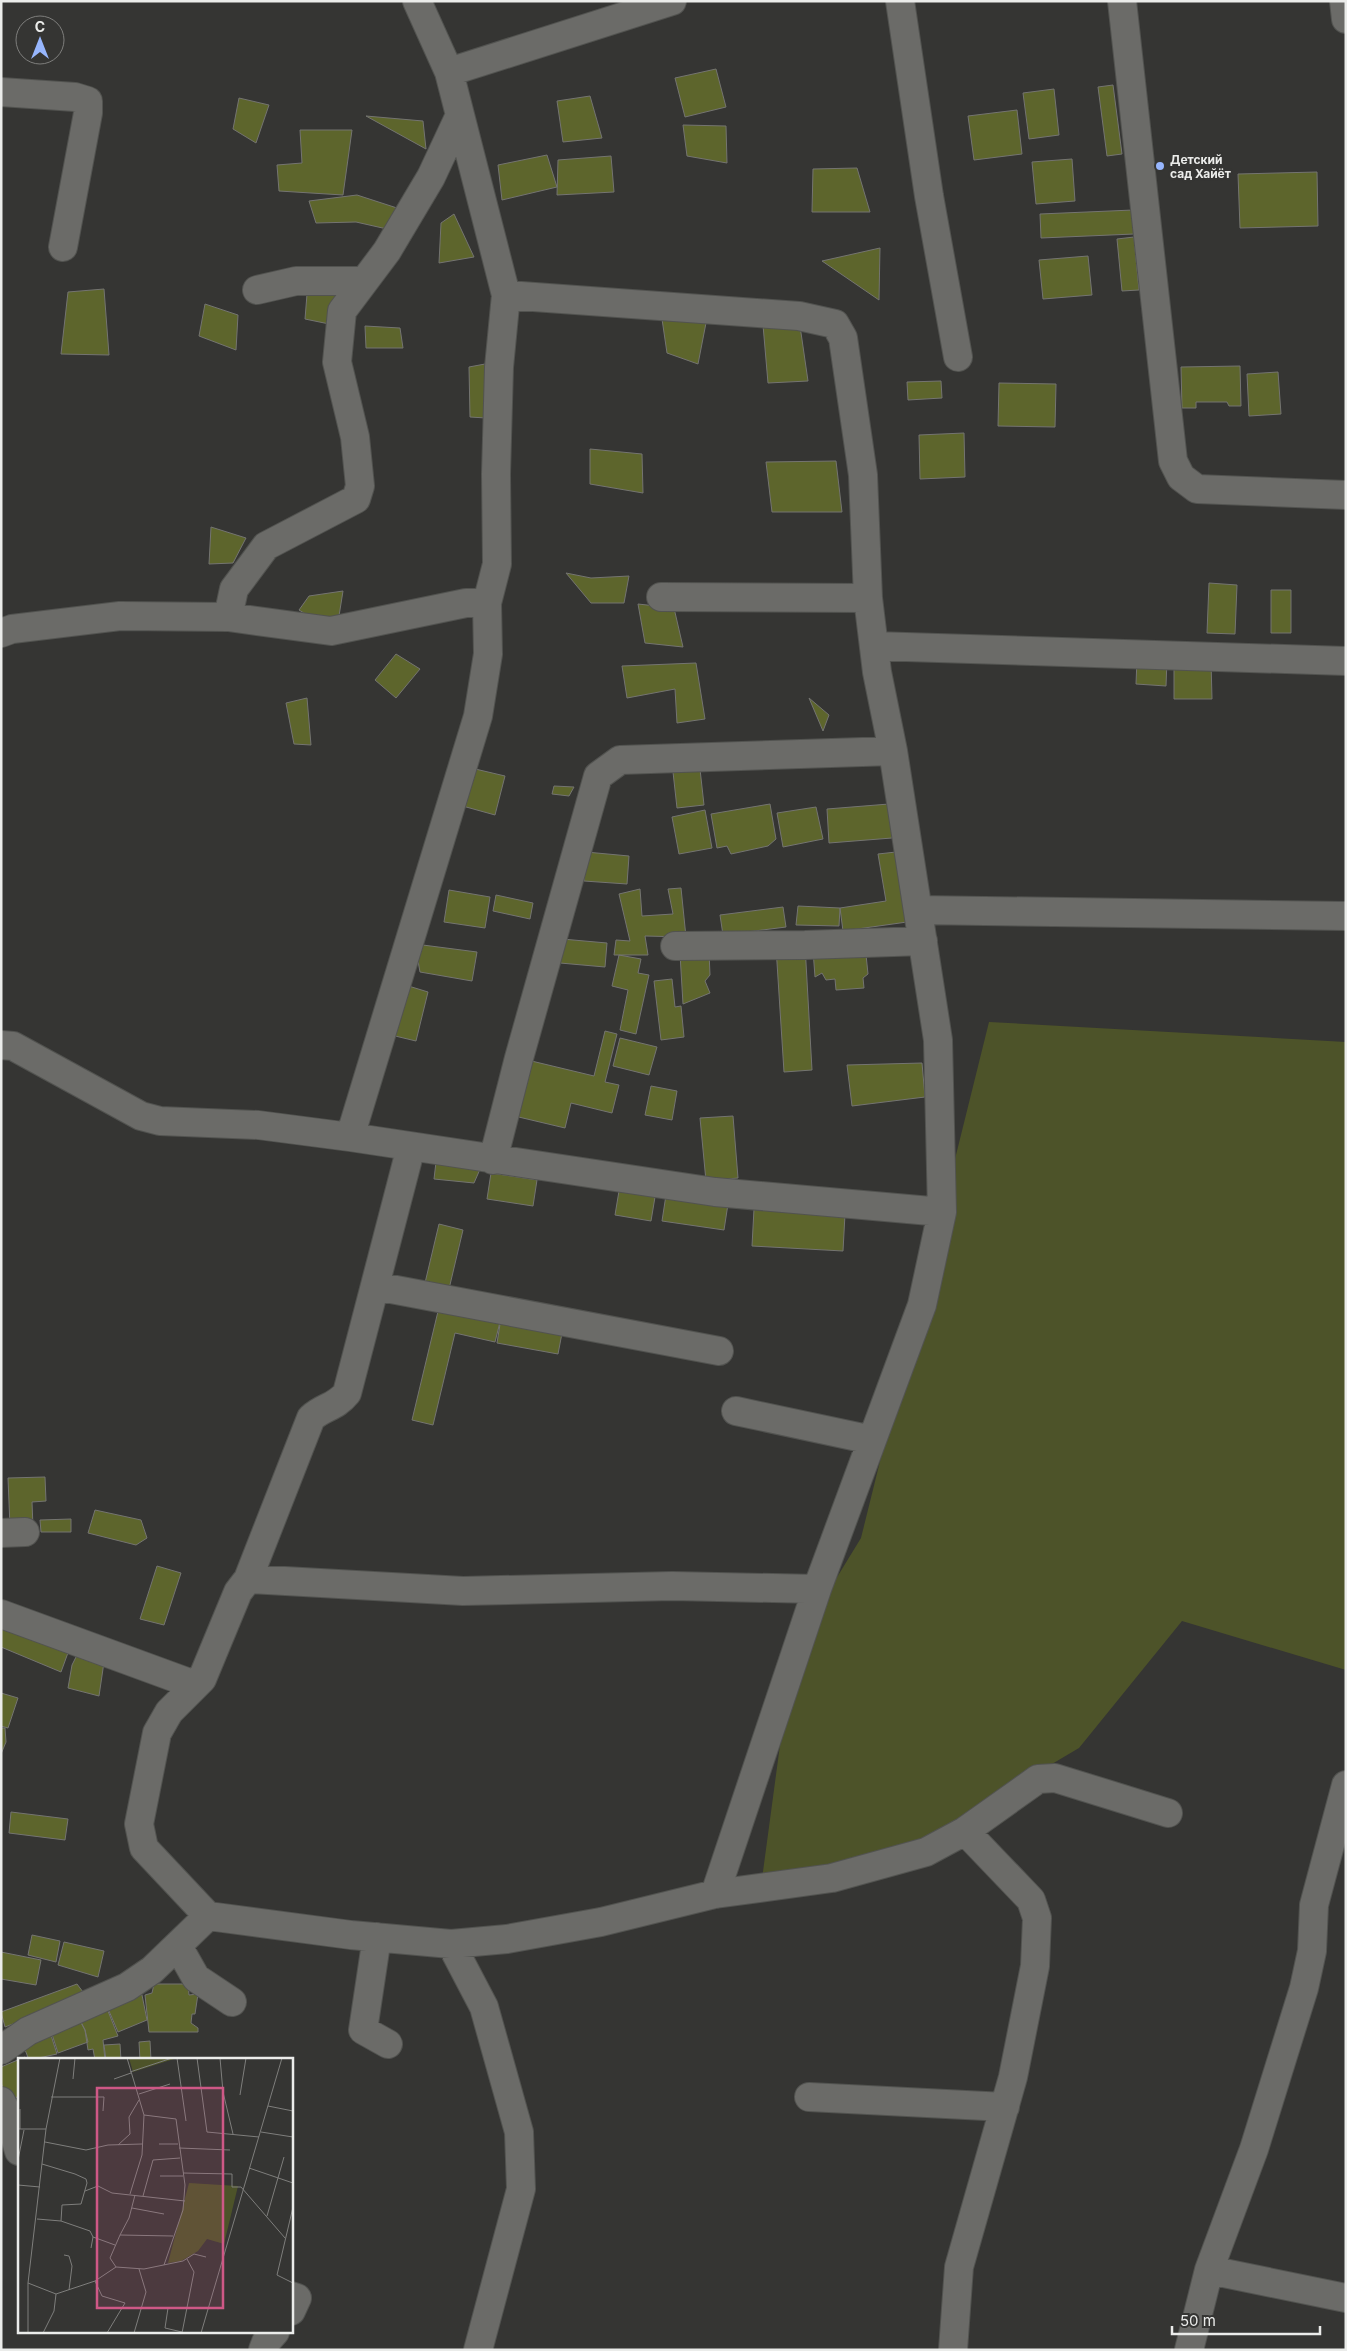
<svg xmlns="http://www.w3.org/2000/svg" width="1347" height="2351" viewBox="0 0 1347 2351" font-family="Inter,sans-serif">
<rect width="100%" height="100%" fill="#353533"/>
<path fill="#4d5329" d="M989 1022 1346 1042V1670L1182 1621 1079 1748 898 1855 762 1879 785 1708 820 1605 861 1538Z"/>
<path fill="#5d652c" stroke="#747471" d="M716 69 726 107 685 117 675 78Z
M1113 85 1122 154 1107 156 1098 87Z
M1054 89 1059 135 1029 139 1023 93Z
M590 96 602 138 563 142 557 101Z
M239 98 269 105 256 143 233 129Z
M1017 110 1022 154 974 160 968 116Z
M366 116 423 121 426 149Z
M683 125 726 126 727 163 687 156Z
M300 130H352L343 195 279 191 277 165 302 163Z
M547 155 557 187 502 200 498 165Z
M611 156 614 192 557 195 558 160Z
M1072 159 1075 201 1036 204 1032 162Z
M857 168 870 212H812L813 169Z
M1317 172 1318 226 1240 228 1238 174Z
M357 195 397 208 387 229 356 222 316 223 309 201Z
M1133 210 1134 234 1041 238 1040 214Z
M454 214 474 257 439 263 441 223Z
M1134 237 1139 290 1122 291 1117 239Z
M880 248 879 300 822 261Z
M1088 256 1092 295 1043 299 1039 260Z
M308 282 339 289 334 325 305 319Z
M104 289 109 355 61 354 68 292Z
M205 304 238 315 236 350 199 336Z
M662 319 706 323 698 364 667 353Z
M799 319 808 381 768 383 763 325Z
M365 326 400 328 403 348H366Z
M485 364 486 418 470 417 469 367Z
M1240 366 1241 406H1229L1227 402H1196V408H1182L1181 367Z
M1278 372 1281 414 1249 416 1247 374Z
M941 381 942 398 908 400 907 382Z
M999 383 1056 384 1055 427 998 426Z
M964 433 965 477 920 479 919 435Z
M590 449 642 454 643 493 590 484Z
M836 461 842 512H772L766 462Z
M211 527 246 538 233 563 209 564Z
M566 573 591 578 629 576 624 603H591Z
M1209 583 1237 585 1235 634 1207 633Z
M1271 590H1291V633H1271Z
M343 591 339 616 317 621 299 610 309 596Z
M638 604 674 608 683 647 645 643Z
M396 654 420 669 396 698 375 680Z
M1137 659 1167 660 1166 686 1136 684Z
M1211 661 1212 699H1174V662Z
M696 663 705 719 677 723 675 689 627 698 622 666Z
M307 698 311 745 294 744 286 703Z
M809 698 829 715 823 731Z
M699 760 704 805 677 808 672 763Z
M471 768 505 776 495 815 459 805Z
M554 786 574 787 569 796 552 794Z
M770 804 776 839 768 846 731 854 727 846 717 848 711 814Z
M889 804 892 838 829 843 827 809Z
M816 807 823 839 783 847 777 813Z
M705 810 712 848 679 854 672 817Z
M586 852 629 856 627 884 584 881Z
M896 852 907 922 843 931 840 908 886 901 878 854Z
M681 888 686 937 645 936 648 955H614L616 940 630 941 619 894 640 889 642 916 673 914 668 889Z
M449 890 490 897 485 928 444 922Z
M496 895 533 903 530 919 493 911Z
M798 906 840 908 839 926 796 925Z
M783 907 786 927 723 935 720 915Z
M562 939 607 943 605 967 560 963Z
M415 944 477 952 472 981 420 972Z
M805 945 812 1070 784 1072 776 947Z
M865 945 868 974 863 978 864 988 836 990 835 979 826 980 822 973 815 977 813 950Z
M709 952 710 975 705 981 710 993 683 1004 680 954Z
M619 955 641 959 638 973 649 975 636 1034 620 1030 628 990 612 986Z
M672 979 675 1007 681 1006 684 1037 661 1040 654 981Z
M402 984 428 992 416 1041 391 1035Z
M605 1031 617 1034 605 1082 619 1085 612 1113 571 1103 565 1128 506 1114 519 1058 594 1076Z
M620 1038 657 1047 649 1075 613 1066Z
M922 1063 925 1097 852 1106 847 1065Z
M651 1086 677 1091 672 1120 645 1115Z
M733 1116 738 1178 706 1181 700 1118Z
M436 1162 481 1167 474 1183 434 1179Z
M491 1173 537 1180 533 1206 487 1199Z
M619 1191 655 1197 651 1221 615 1215Z
M666 1195 728 1204 724 1230 662 1221Z
M754 1209 845 1214 843 1251 752 1246Z
M439 1224 463 1230 449 1289 425 1283Z
M440 1303 501 1318 495 1342 455 1333 433 1425 412 1420Z
M501 1318 563 1328 558 1354 497 1343Z
M45 1477 46 1501 32 1502 33 1527H10L8 1478Z
M95 1510 141 1520 147 1538 136 1545 88 1533Z
M71 1519V1532H41L40 1520Z
M157 1566 181 1573 164 1625 140 1619Z
M1 1622 69 1650 61 1672 1 1647Z
M78 1653 104 1662 99 1696 68 1688 72 1665Z
M1 1693 18 1698 8 1728 1 1726Z
M1 1728H5L6 1742 1 1754Z
M11 1812 68 1819 65 1840 9 1833Z
M32 1935 60 1941 56 1962 28 1955Z
M64 1942 104 1951 98 1977 58 1965Z
M1 1952 41 1960 36 1985 1 1979Z
M77 1984 86 1996 5 2027 1 2012Z
M154 1984H188L189 1995 198 1994 195 2014H192L191 2023 198 2028V2032H149L145 1995 152 1993Z
M132 1993 142 1995 147 2020 118 2032 106 2004Z
M106 2006 118 2036 103 2040 105 2060H95L93 2049 88 2050 85 2030 80 2020Z
M79 2019 85 2030 88 2042 58 2053 50 2028Z
M49 2029 57 2054 29 2060 22 2042Z
M150 2041 151 2060H140L139 2042Z
M120 2044 121 2060H106L104 2045Z
M25 2057 27 2060H19V2096L9 2101 1 2083V2067Z"/>
<g fill="none" stroke-linecap="round" stroke-linejoin="round">
<defs>
<path id="minor" d="M900 1 929 196 958 357
M1122 1 1173 461 1181 477 1197 489 1346 495
M1344 1 1346 19
M449 72 672 1
M1 92 75 97 88 101V113L63 247
M257 290 296 281H364
M506 295 799 316 835 324 843 338 863 475 868 598 877 672 893 751 938 1040 942 1212 922 1305 817 1589 715 1894
M661 597 868 598
M228 617 234 589 266 546 356 499 360 486 355 437 337 362 342 311 387 251 431 177 460 115
M1 633 12 629 120 616 228 617 331 631 466 603H487
M874 646 1346 661
M918 910 1346 916
M675 946 805 945 923 941
M1 1045 13 1046 141 1116 160 1121 258 1125 350 1137 715 1192 942 1212
M350 1137 478 716 488 654 487 603 497 564 496 474 499 367 506 295 449 72 417 1
M493 1160 519 1058 598 776 620 760 893 751
M375 1286 719 1351
M736 1411 872 1440
M1 1533 25 1532
M248 1579 311 1418C324 1406 335 1408 347 1393L411 1147
M1 1614 195 1685
M208 1916 144 1848 139 1824 157 1733 169 1712 202 1679 238 1592 248 1579 463 1591 672 1586 817 1589
M377 1937 363 2030 388 2044
M451 1944 484 2007 519 2132 521 2189 478 2350
M178 1946 196 1978 232 2002
M1 2050 28 2031 127 1987 152 1970 208 1916 351 1935 451 1944 507 1939 601 1922 715 1894 832 1878 926 1852 965 1831 1038 1779 1055 1778 1168 1813
M809 2097 1005 2107
M1 2101 9 2117 19 2151
M1209 2270 1346 2298
M291 2296 297 2298 291 2311
M263 2350 266 2342 275 2332
M953 2350 959 2267 1013 2077 1035 1966 1037 1918 1031 1900 965 1831
M1189 2350 1209 2270 1254 2149 1304 1988 1312 1951 1314 1905 1346 1785"/>
</defs>
<use href="#minor" stroke="#525350" stroke-width="30"/>
<use href="#minor" stroke="#6b6b68" stroke-width="28"/>
</g>
<circle fill="#97b6fd" stroke="#353533" stroke-width="2" cx="1160" cy="166" r="5"/>
<g text-anchor="middle" dominant-baseline="central" stroke-width="4.5" stroke-linejoin="round" paint-order="stroke">
<g font-size="12" font-weight="bold" fill="#ebecea" stroke="#353533" text-anchor="start">
<text x="1170" y="159">Детский<tspan x="1170" dy="14">сад Хайёт</tspan></text>
</g>
</g>
<g transform="translate(18 2058)">
<rect width="275" height="275" fill="#353533"/>
<path d="M111 0H159L115 14ZM171 125 220 128 206 186 189 181 180 193 163 203 150 205Z" fill="#4d5329"/>
<path fill="none" stroke="#7e7e7c" stroke-width="1" d="M109 0 126 57 124 97 112 136M159 0 168 63M179 0 189 74 241 79M202 0 205 34 215 76M112 14 154 0M55 21 57 0M96 21 113 15M121 36 152 26M222 37 228 0M33 39H86L85 53M250 48 275 53M2 51V71M126 57 158 61 167 127 165 152 146 207M0 71H28M243 74 275 79M27 84 68 92 90 87 124 86M141 86H160M100 87 112 76 111 59 121 42M161 90 212 92M0 102 6 72M231 110 275 125M165 115 214 116V129H223L267 180M142 118H165M0 127 22 129M67 133 80 128 94 135 167 143M125 138 135 102 162 100M275 149 259 217 275 225M114 150 146 156M249 158 266 99M19 161 43 163 44 147 63 146 69 125 68 121 57 116 24 106M43 163 72 173 75 179 73 190M102 177 111 160 117 137M75 179 97 187M46 197 51 198 54 208 51 232M98 209 92 200 102 177 155 178M77 223 84 238 107 245 89 275M10 225 38 236 77 223 98 209 126 211 165 203 176 196 188 199M150 250 147 270 164 274M10 275V225L28 71 42 0M25 275 36 253 38 236M116 275 128 234 121 211M164 275 176 214 169 201M183 275 264 0"/>
<path fill="#ce5886" fill-opacity="0.15" stroke="#ce5886" stroke-width="2.5" d="M79 30H205V250H79Z"/>
<rect width="275" height="275" fill="none" stroke="#ebecea" stroke-width="2.5"/>
</g>
<rect width="1347" height="2351" fill="none" stroke="#ebecea" stroke-width="5"/>
<g transform="translate(40 40)"><circle r="24" fill="#353533" stroke="#7e7e7c"/>
<path d="M0-4L9 19L0 12L-9 19Z" fill="#97b6fd"/>
<text y="-8" font-size="14" font-weight="bold" text-anchor="middle" fill="#ebecea">С</text>
</g>
<path d="M1172 2326v8h148v-8" fill="none" stroke="#ebecea" stroke-width="2.5"/>
<text x="1180" y="2326" font-size="15" fill="#ebecea" stroke="#353533" stroke-width="4" paint-order="stroke">50 m</text>
</svg>
